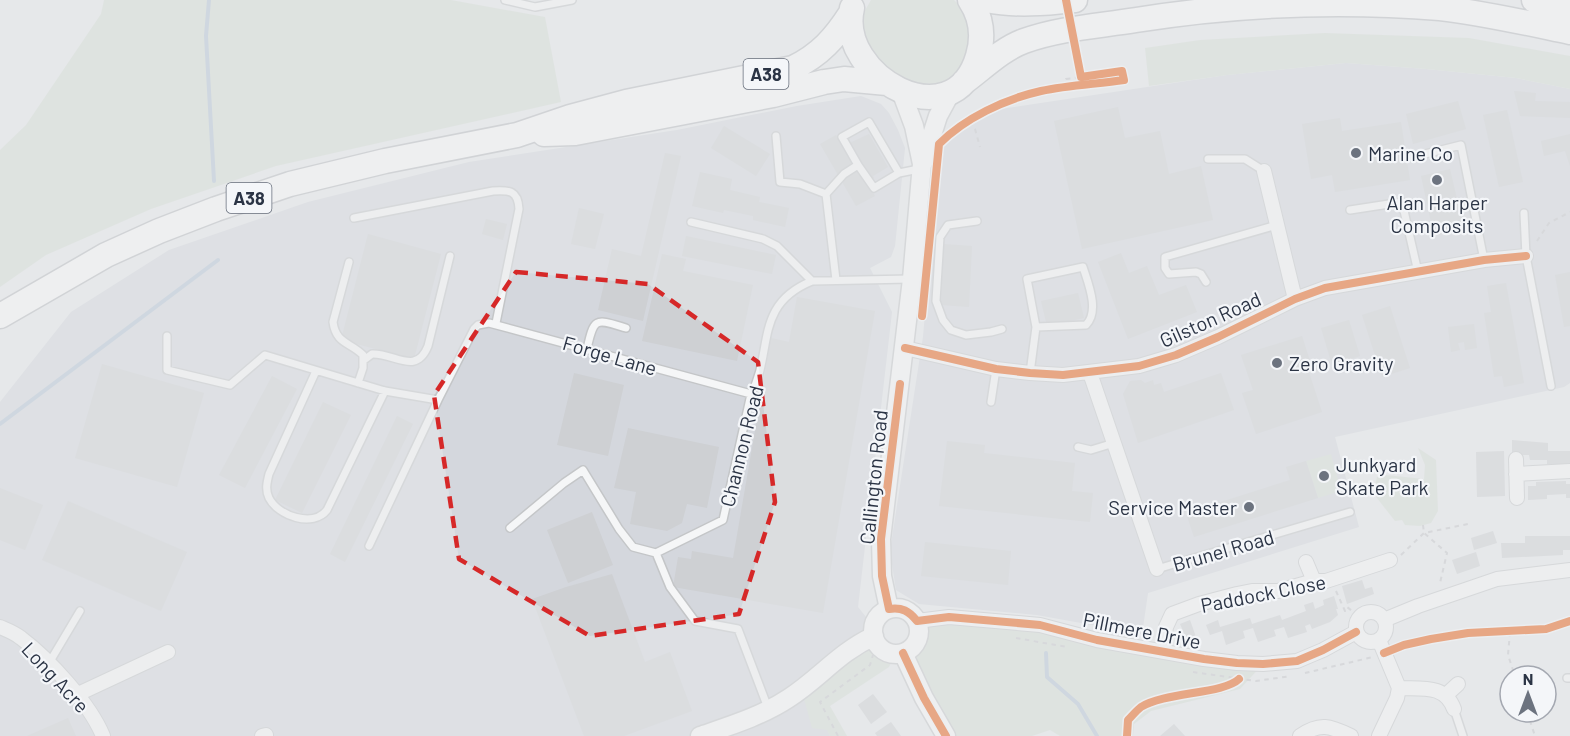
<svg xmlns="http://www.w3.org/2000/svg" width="1570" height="736" viewBox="0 0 1570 736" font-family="Barlow,sans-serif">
<rect width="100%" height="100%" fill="#e6e8ea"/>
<path fill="#d4d7dd" d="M1346 63 1426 69 1516 78 1570 89V383L1564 387 1335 437 1359 527 1148 593 1142 634 1037 615 919 604 896 590 890 551 923 337 940 145 994 110 1227 75Z
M861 96 881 104 889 113 898 130 905 148 895 246 891 257 870 268 892 312 858 607 874 627V636L823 669 828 730 830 736H0V402L71 312 169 250 308 202 469 162 677 130 797 106Z"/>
<path fill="#d6ded6" d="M104 0H451L545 17 561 102 276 166 151 209 46 255 0 287V150L26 125 101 14Z
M871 0H954C967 11 969 25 973 42L956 74 946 81 935 84 910 83 889 72 864 43 863 14Z
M1325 33 1469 38 1570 56V89L1516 78 1426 69 1346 63 1228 75 1149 86 1145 48 1200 40Z
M1418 448 1436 460 1438 511 1431 523 1420 526 1405 525 1402 520 1395 521 1373 493 1377 477 1386 475 1424 479 1425 465Z
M1331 454 1341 491 1318 498 1306 461Z
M949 617 1263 664 1240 689 1151 711 1134 724 1133 736H1060L1050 730 1032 736H946L903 653C916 645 921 636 917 621Z
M877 644 886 651 895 654 889 667 830 706 847 736H830L827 730 812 728 801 688Z"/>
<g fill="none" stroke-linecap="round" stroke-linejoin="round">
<path stroke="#b4c4d5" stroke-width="4" d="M209 0 206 36 214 181
M0 424 218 260
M1046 653 1047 677 1078 704 1097 736"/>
</g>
<path fill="#ced0d3" d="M1514 91 1536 93 1535 101 1570 102V118L1520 116Z
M1458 101 1466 129 1413 144 1406 114Z
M1118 107 1125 138 1160 131 1169 174 1201 166 1213 220 1082 249 1054 121Z
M1507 110 1523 182 1499 187 1483 115Z
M1340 118 1342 131 1401 122 1410 180 1335 192 1332 175 1311 179 1302 124Z
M724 126 770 154 756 176 711 148Z
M869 134 888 167 873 176 874 178 867 182 875 196 856 206 820 144 836 135 843 146Z
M1570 134V166L1565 151 1544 156 1541 141Z
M665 153 681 156 643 321 598 310 612 249 641 256Z
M1450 169 1464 229 1434 236 1421 176Z
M700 172 732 179 730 190 760 197 759 202 789 208 785 227 753 220V216L724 210 723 213 692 206Z
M579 208 604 214 595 249 571 244Z
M486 219 507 224 503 240 482 234Z
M368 234 441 254 414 359 341 340Z
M686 236 776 255 772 274 682 256Z
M943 244 972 246 969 307 941 305Z
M1121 253 1129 273 1147 266 1159 295 1186 285 1197 312 1128 339 1098 262Z
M662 254 686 259 683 271 753 285 737 361 642 341Z
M1570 272V326L1564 327 1555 275Z
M1506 283 1524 383 1504 387 1502 376 1494 377 1484 313 1491 312 1487 286Z
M1078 293 1084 318 1047 326 1041 301Z
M797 297 875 311 823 613 673 587 678 557 691 559 692 551 733 558 771 338 789 342Z
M1390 306 1410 368 1382 377 1362 315Z
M1349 320 1360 356 1332 365 1321 328Z
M1474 324 1477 348 1465 350 1464 342 1458 343 1460 350 1451 352 1448 327Z
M1302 336 1313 370 1309 372 1322 412 1256 434 1242 393 1253 390 1241 355Z
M102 364 204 393 177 487 75 458Z
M574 373 624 385 608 456 557 445Z
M1221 373 1234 410 1138 443 1123 394 1130 381 1141 380 1145 383 1153 380 1154 385 1161 383 1164 392Z
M272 376 297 389 245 488 219 475Z
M323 402 351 415 302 513 275 500Z
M397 416 413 424 345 562 330 554Z
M628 428 719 447 707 508 687 504 682 523 667 531 630 524 636 492 614 488Z
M1512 440 1548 443V451H1570V464H1547V460H1530L1529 455H1512Z
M947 441 985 445 984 453 1075 463 1072 491 1093 493 1090 522 939 506Z
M1504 451 1505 496 1477 497 1476 452Z
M1306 461 1318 498 1194 537 1186 513 1290 480 1286 467Z
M1566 481V484H1570V498H1566V494L1547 495V499L1528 500V486H1536V482Z
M0 488 43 505 25 550 0 540Z
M68 501 187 552 161 611 42 560Z
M592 512 613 565 568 583 547 530Z
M1493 531 1497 543 1474 550 1471 538Z
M1525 536H1570V550H1563V555L1502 558 1501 543H1525Z
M925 542 1011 551 1008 585 921 576Z
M1476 552 1480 566 1457 574 1452 560Z
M612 574 645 662 670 652 692 711 624 736H584L532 599 566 587Z
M1362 580 1365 589 1372 587 1374 594 1347 604 1342 586Z
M1334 596 1338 609H1336L1338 615 1330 622 1312 629 1310 624 1305 626 1307 632 1288 638 1284 627 1274 630 1276 636 1258 642 1253 628 1243 631 1245 638 1226 645 1222 631 1210 635 1206 625 1218 620 1220 627 1250 618 1252 624 1280 615 1282 620 1306 611 1304 605 1313 602 1315 609 1324 605 1323 600Z
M1190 620 1196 637 1187 640 1180 624Z
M873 694 887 712 871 724 858 705Z
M68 718 76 736H27Z
M891 722 901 736H877L875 733Z
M1174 724 1185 736H1160Z"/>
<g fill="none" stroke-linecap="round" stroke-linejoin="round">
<defs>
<path id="lane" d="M505 0 535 7 572 0
M776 136 780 182 800 184 826 194
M1425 154 1461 145 1484 260
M1208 159H1245L1264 171
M858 165 842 137 869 122 899 173 919 169
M1350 210 1402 202 1418 272
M1524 213 1526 256 1551 386
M354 218 493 191C509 190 518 190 519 209L496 323
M977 221 948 225 940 237 936 301 943 320 951 330 966 335 991 332 1002 329
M691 222 763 239 777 246 812 281
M349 262 333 322C336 344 350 342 363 355V368L358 383
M836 280 826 194 844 174 858 165 874 188 899 173
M1206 282 1201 274 1196 272 1169 274 1165 268V257L1277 225
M167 336V370L230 385 265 355 385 391 438 400 474 329 478 325 489 323 751 394
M587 349C594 316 596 319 626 328
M364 360 372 354C395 353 416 376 428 346L450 256
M316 371 269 474C267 482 265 490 269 498 278 516 313 528 327 510L385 391
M1030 373 1036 327 1027 279 1083 267C1088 283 1100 311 1086 325L1036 327
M991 402 996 369
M1078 447 1091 450 1114 443
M510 528 564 483 583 470 619 529 633 547 656 553 723 520 751 394C774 351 753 305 812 281L910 279
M369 546 438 400
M656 553 670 587 695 621 738 629 768 708
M1157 569 1350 512
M49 663 80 611
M1567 678H1570
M1454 709 1463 736"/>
<path id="street" d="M1264 171 1295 299
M905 348 996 369 1030 373 1063 375 1139 366 1176 355 1218 337 1295 299 1325 288 1484 260 1526 256
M1090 373 1157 569
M1516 459 1517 498
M1516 474 1570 471
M1306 562 1314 581
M1356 627a15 15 0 1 1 30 0a15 15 0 1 1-30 0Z
M1384 620 1418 606 1497 579 1570 570
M917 621 949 617 1040 625 1097 640 1204 659 1237 663 1263 664 1297 661 1323 650 1356 632
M0 627C7 630 15 633 21 638 49 659 90 704 103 736
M1379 640 1399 688 1397 698 1379 736
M1163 651 1166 627 1172 614 1199 604 1237 594 1252 591H1278L1314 581H1326L1390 560
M1399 688C1422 689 1445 684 1454 709
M78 694 168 652
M1446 695 1458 684
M262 736 266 735
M1300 736C1320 722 1330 726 1351 736"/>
<path id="secondary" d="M923 163 938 116 951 92
M873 631a23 23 0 1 1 46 0a23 23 0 1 1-46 0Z
M889 609 882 576 881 539 912 279 922 164 914 126 901 91
M903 653 924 698 946 736
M700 736C729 726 762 716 789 698 820 678 838 653 874 636"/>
<path id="highway" d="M987 0C1016 6 1046 3 1075 0
M1534 0 1570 9
M852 8C836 76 953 142 978 56 984 36 982 18 970 0
M964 82C983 68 1002 49 1024 41 1060 28 1099 26 1136 20 1237 4 1338 0 1440 8 1484 13 1527 23 1570 32
M544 134 575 133 773 95 824 82 844 79 887 83
M0 316 106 255 159 231 216 209 290 184 385 161 517 135 570 117 626 102 793 68C820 55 835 38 851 13"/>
</defs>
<use href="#lane" stroke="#c4c6c8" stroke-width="10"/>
<use href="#street" stroke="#c4c6c8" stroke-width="16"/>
<use href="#secondary" stroke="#c4c6c8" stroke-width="21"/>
<use href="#highway" stroke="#b8bbbf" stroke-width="27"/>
<path stroke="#c5c6ca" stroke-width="2" stroke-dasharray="4.5 4.5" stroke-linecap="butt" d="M1067 88 1066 79 1081 77
M969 122 975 129 980 147
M1537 241 1549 223 1570 212
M1423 525 1424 533 1447 553 1440 583
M1401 555 1424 533 1468 524
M1336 591 1345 611 1347 607 1360 617
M1510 632 1508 655 1515 676
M1016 638 1067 647
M1193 672 1256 681 1291 676
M1305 673 1373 657
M1527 712 1535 736
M838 736 820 702 870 665 873 655"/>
<use href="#lane" stroke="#f5f6f7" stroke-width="7"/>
<use href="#street" stroke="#f5f6f7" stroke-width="14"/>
<use href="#secondary" stroke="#f8f8f8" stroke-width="18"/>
<use href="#highway" stroke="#f8f8f8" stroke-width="24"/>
<defs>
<path id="cycleway" d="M922 316 939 144C965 118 1005 99 1041 91 1068 85 1097 84 1124 80L1122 71 1081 77 1066 0
M905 348 996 369 1030 373 1063 375 1139 366 1176 355 1218 337 1295 299 1325 288 1484 260 1526 256
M900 384 881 539 882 576 889 609C902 607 909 611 917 621L949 617 1040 625 1097 640 1204 659 1237 663 1263 664 1297 661 1323 650 1356 632
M903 653 924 698 946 736
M1384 653 1404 645 1431 639 1468 633 1546 629 1570 621
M1127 736 1128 720C1132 716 1136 711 1141 707 1164 692 1224 694 1239 679"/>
</defs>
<use href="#cycleway" stroke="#f4f6f9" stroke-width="11"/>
<use href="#cycleway" stroke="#e8590c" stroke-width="8"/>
</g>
<path d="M0 0H1570V736H0ZM516 272 648 284 758 362 775 502 739 614 590 636 459 559 434 395Z" fill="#e6e8ea" fill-opacity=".55" fill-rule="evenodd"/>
<path fill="none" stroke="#d62828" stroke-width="4.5" stroke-dasharray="12 8" stroke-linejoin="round" d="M516 272 648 284 758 362 775 502 739 614 590 636 459 559 434 395Z"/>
<g fill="#6c737f" stroke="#f4f6f9" stroke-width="2">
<circle cx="1356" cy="153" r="6"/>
<circle cx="1437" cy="180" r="6"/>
<circle cx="1277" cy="363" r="6"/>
<circle cx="1324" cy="476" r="6"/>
<circle cx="1249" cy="507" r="6"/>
</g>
<g text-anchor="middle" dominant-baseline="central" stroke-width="4.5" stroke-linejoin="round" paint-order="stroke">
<g fill="#f4f6f9" stroke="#676e7b" stroke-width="1.5">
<rect x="743.5" y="59" width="45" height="30" rx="4.5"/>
<rect x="226.5" y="183" width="45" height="30" rx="4.5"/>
</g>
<g font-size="18" font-weight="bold" fill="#2b3445">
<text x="766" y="74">A38</text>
<text x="249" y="198">A38</text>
</g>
<g font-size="20" fill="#2b3445" stroke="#f4f6f9" text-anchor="start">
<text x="1368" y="153">Marine Co</text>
<text x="1437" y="202" text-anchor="middle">Alan Harper<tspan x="1437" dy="23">Composits</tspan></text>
<text x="1289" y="363">Zero Gravity</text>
<text x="1336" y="464">Junkyard<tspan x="1336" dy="23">Skate Park</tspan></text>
<text x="1237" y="507" text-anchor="end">Service Master</text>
</g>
<g font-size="20" fill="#2b3445" stroke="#f4f6f9">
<text transform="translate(1210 319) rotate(-24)">Gilston Road</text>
<text transform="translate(610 355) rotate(16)">Forge Lane</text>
<text transform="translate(741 446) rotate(-76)">Channon Road</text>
<text transform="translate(873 477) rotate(-84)">Callington Road</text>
<text transform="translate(1223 550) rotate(-16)">Brunel Road</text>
<text transform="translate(1263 593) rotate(-11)">Paddock Close</text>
<text transform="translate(1142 630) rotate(11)">Pillmere Drive</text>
<text transform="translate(56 677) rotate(47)">Long Acre</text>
</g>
</g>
<g transform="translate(1528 694)"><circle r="28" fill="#f4f6f9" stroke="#a4a8b1" stroke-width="1.5"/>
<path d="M0-4.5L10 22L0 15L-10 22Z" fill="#6c737f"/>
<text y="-9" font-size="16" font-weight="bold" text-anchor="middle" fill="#2b3445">N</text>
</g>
</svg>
